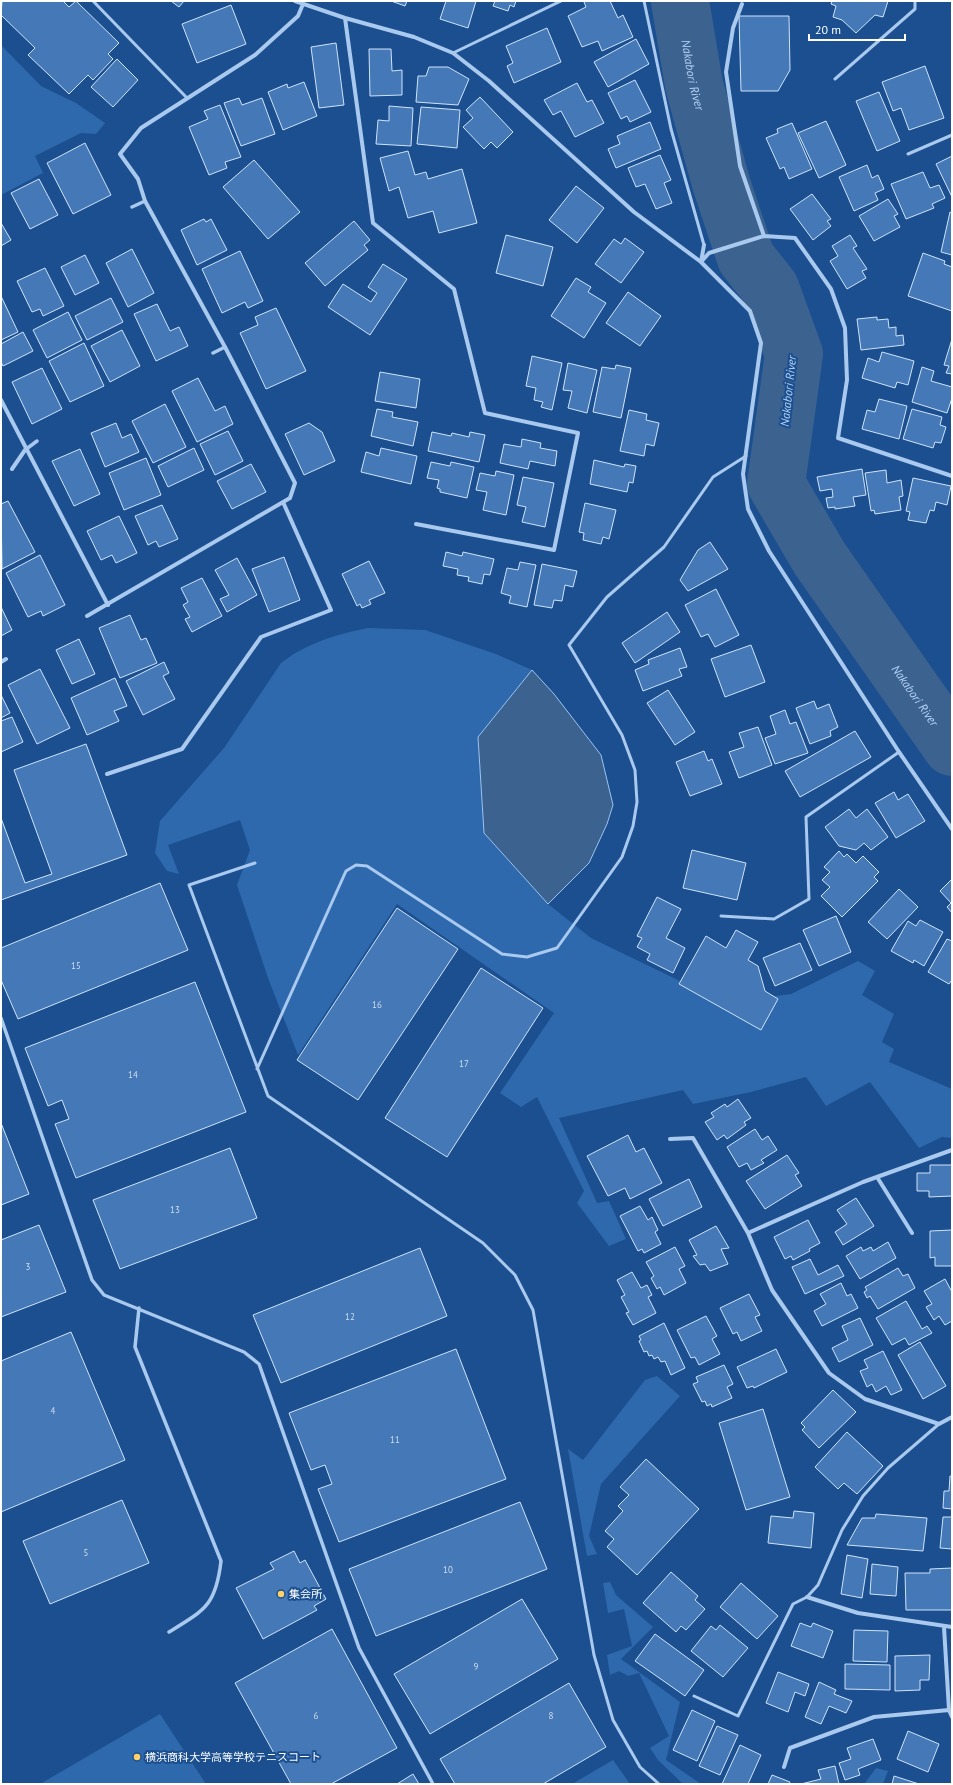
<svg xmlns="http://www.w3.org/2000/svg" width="953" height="1785" viewBox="0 0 953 1785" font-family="'PT Sans','Noto Sans JP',sans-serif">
<rect width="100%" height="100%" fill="#1b4f8f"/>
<path fill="#2e69ad" d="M1 45 41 86 76 103 105 123 96 134 81 133 35 156 43 173 1 195Z
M368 628 425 630 496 654 532 670 478 737 484 833 548 904 591 938 682 982 769 997 791 994 858 961 875 971 862 995 894 1014 882 1042 894 1049 889 1062 952 1089V1138L942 1137 919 1148 870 1082 826 1106 806 1077 751 1092 693 1104 683 1090 559 1118 597 1203 609 1201 626 1239 609 1246 577 1203 584 1191 537 1097 521 1107 500 1093 554 1013 397 904 298 1055 268 978 237 885 250 850 240 820 168 845 179 874 167 871 155 853 160 821 224 748 281 663C307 643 337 634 368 628Z
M657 1376 680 1396 601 1484 589 1536 597 1554 587 1556 568 1449 583 1460 645 1380Z
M610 1582 616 1595 653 1627 621 1659 680 1702 666 1760 701 1784H683L658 1760 650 1748 669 1736 639 1673 628 1676 619 1671 610 1675 607 1655 632 1646 624 1609 608 1613 603 1583Z
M160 1714 206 1784H40Z
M613 1760 630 1784H572Z
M876 1768 888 1771 883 1784H864Z"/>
<path fill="#3c6290" stroke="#9cc4f0" d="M532 670 554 694 601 755 613 805 607 824 589 863 548 904 484 833 478 737Z"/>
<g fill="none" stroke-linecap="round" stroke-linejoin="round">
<path stroke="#3c6290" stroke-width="58" id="s1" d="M680 1 694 85 721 183 746 258 770 288 794 354 776 484 820 559 952 747"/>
</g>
<path fill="#4478b7" stroke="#cfe3fa" d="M2 1H63L69 7 76 1 119 43 108 54 113 59 93 80 88 75 69 94 28 55 35 48 1 15Z
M171 1H184L179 7Z
M391 1H407L405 6Z
M446 1H476L468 28 440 19Z
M495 1H516L514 7 510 5 508 11 493 6Z
M587 1H610L618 18 623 15 633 37 602 51 598 41 582 47 568 16 586 7 584 2Z
M832 1H888L883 17 875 15 856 33 842 20 833 17 836 6 831 4Z
M231 5 246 44 197 63 182 24Z
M739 16H789L790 70 778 91H741Z
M547 28 561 62 514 83 507 66 513 63 506 46Z
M636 39 649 64 608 87 594 62Z
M336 43 344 105 319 108 311 47Z
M369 49H391L392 71 402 70V95L370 96Z
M117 59 138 80 113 107 91 87Z
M925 66 944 118 909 130 901 108 893 111 882 82Z
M429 67H448L469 79 458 105 416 102 418 76H426Z
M635 80 651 112 630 122 627 116 621 119 608 93Z
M304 82 317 116 283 130 268 92 287 84 288 88Z
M577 83 587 102 592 100 604 123 575 137 561 111 553 115 544 100Z
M879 92 900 141 877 151 856 101Z
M480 97 513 132 497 148 491 142 484 149 463 127 473 118 466 110Z
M239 98 242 105 262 98 275 134 241 146 224 103Z
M220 105 241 157 225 162 227 168 209 175 189 127 208 119 204 111Z
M389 106 413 108 411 146 376 144 378 120 389 121Z
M421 107 460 110 457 148 417 144Z
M826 121 846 165 819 178 798 133Z
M650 122 661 149 616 168 608 149 620 144 617 136Z
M792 123 812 169 789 179 784 167 780 169 766 138 778 133 777 129Z
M85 143 111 195 73 214 47 163Z
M408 151 415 175 426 172 428 179 462 169 477 223 439 233 433 211 408 218 399 187 389 191 380 158Z
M660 155 671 180 664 183 672 203 656 209 645 184 636 187 628 168Z
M952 156V197L936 164Z
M254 160 300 212 268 239 223 187Z
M867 165 872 178 878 175 884 189 875 193 878 200 854 211 839 177Z
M923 172 930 188 939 185 945 198 932 204 934 208 906 219 891 184Z
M39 179 58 215 30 229 11 193Z
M576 186 604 208 577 243 549 220Z
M812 194 831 219 827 221 831 226 813 240 790 209Z
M888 199 898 214 894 216 900 227 874 241 859 216Z
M950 212 952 213V255L941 252Z
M204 219 206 222 211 219 227 250 197 265 181 230Z
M354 221 370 240 364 245 368 250 325 286 305 263Z
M1 223 11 240 1 246Z
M506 235 553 247 543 286 496 273Z
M850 235 857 246 853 248 867 269 862 271 866 278 847 289 830 261 838 256 832 246Z
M625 238 644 252 621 283 595 264 614 239 621 244Z
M132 249 154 293 128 307 106 263Z
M240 251 263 301 248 308 245 302 222 313 202 269Z
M923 253 945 261 944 264 952 267V311L908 296Z
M85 255 99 283 75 295 61 267Z
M383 264 407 279 370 335 328 307 343 284 371 302 377 293 368 287Z
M45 268 64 306 43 316 40 309 32 312 17 281Z
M576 278 591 287 588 292 606 303 584 338 551 316Z
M628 292 661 316 640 346 606 323Z
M1 296 18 332 1 340Z
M111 298 123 322 87 340 75 316Z
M157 304 170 331 179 327 188 346 156 361 134 314Z
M276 308 306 371 266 389 240 333 258 325 255 317Z
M68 312 82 340 47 358 33 330Z
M877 317V320L888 319 889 328 896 327V336L903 335 904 345 861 350 857 319Z
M122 330 140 366 110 382 91 346Z
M23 332 33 351 3 366 1 362V344Z
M952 339V374L946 373 949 366 944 365Z
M84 343 104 386 70 402 49 361Z
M882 352 914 361 908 385 897 382 895 388 862 378 868 358 879 362Z
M532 356 562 363 552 410 541 407 543 402 534 400 536 388 526 386Z
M568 363 597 370 587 413 568 408 572 391 563 390Z
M616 365 631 368 621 418 593 412 602 367 615 369Z
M922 367 934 371 931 381 952 387V398L947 413 912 402Z
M42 368 62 409 32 424 12 382Z
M380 372 420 379 416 408 375 401Z
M198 378 215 411 225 406 233 424 197 442 172 391Z
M879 399 907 406 899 439 862 429 867 410 875 412Z
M165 404 186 447 153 463 132 421Z
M377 409 393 412 392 417 418 422 413 446 371 436Z
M912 409 942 417 940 425 946 427 941 443 935 442 933 448 903 439Z
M629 410 647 414 646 420 659 423 654 446 646 444 644 456 620 451Z
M116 423 122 438 131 434 139 452 105 467 91 433Z
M309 423 322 432 335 461 304 475 285 434Z
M228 431 243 461 215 475 200 444Z
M432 432 451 436 452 433 469 437 470 432 485 435 479 462 428 451Z
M522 439 541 443 540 448 557 451 555 466 530 461 528 469 500 463 504 444 521 447Z
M194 448 204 470 168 487 158 466Z
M381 448 417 456 411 484 361 472 366 452 379 456Z
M80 449 100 494 74 506 52 461Z
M146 458 161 495 124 510 109 473Z
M594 460 624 467 625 464 636 466 633 483 629 482 627 492 590 484Z
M431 462 450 466 451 462 474 467 467 498 440 492V489L437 488 439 480 427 478Z
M251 464 266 492 232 509 217 481Z
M862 469 866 495 853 497 855 506 835 509V507L828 508 826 498 833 497 832 489 820 491 817 477Z
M886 470 887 483 901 480 903 496 899 497 901 510 875 514 874 510 871 511 865 473Z
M496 471 514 475 506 515 483 510 487 492 476 490 480 473 495 476Z
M523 477 554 483 545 527 522 522 526 507 517 505Z
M913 478 951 486 947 505 936 502 934 511 930 510 926 523 908 520 910 512 906 511Z
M8 501 35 552 2 569 1 504Z
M585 503 616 510 609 539 603 537 601 544 583 540 584 533 579 532Z
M162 505 178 539 159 547 156 541 148 545 135 516Z
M119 516 137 553 116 563 112 555 101 560 87 531Z
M710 542 728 569 688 591 680 580 698 550Z
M446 552 462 556 463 552 494 559 490 575 484 574 482 584 468 581 469 577 457 575 458 569 443 566Z
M40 555 65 605 43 616 41 611 28 617 6 573Z
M284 557 300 600 269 612 252 569Z
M237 558 257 595 227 612 220 599 229 595 215 570Z
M369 561 385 593 369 600 371 604 362 608 360 604 357 606 342 574Z
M520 562 536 565 527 607 509 603 511 596 501 593 507 568 518 570Z
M542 564 577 571 573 587 565 585 562 601 554 600 552 608 534 605Z
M202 578 222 616 192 632 185 619 190 617 183 605 188 602 181 588Z
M716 589 739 635 715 647 708 634 701 637 685 605Z
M1 607 12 630 1 636Z
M667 612 680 632 635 663 622 643Z
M130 615 141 640 146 638 157 663 120 678 99 628Z
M79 639 95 674 72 684 56 650Z
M751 645 765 682 725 697 711 659Z
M680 648 687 667 679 669 682 676 643 691 635 670 649 664 648 660Z
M164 662 169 673 163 676 175 699 143 715 126 681Z
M40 669 70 728 37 744 8 685Z
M115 678 127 706 114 711 119 721 87 735 71 698Z
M668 690 695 732 675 745 647 703Z
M1 695 10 713 1 718Z
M814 701 817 709 829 704 838 727 830 731 831 736 810 744 796 708Z
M785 710 790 724 796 722 808 753 775 764 765 738 776 734 770 716Z
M12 717 23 742 1 752V721Z
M758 727 772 765 739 778 729 752 744 747 739 733Z
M855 731 871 757 800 797 785 771Z
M86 744 127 855 1 900V818L25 883 52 874 14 770Z
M704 751 708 761 712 759 722 784 690 796 676 762Z
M894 792 898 800 908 794 925 821 896 838 875 803Z
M849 809 856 818 867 809 888 837 871 850 864 843 856 850 839 846 825 827Z
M692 850 746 863 737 900 683 888Z
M839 851 844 857 847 854 856 863 863 856 879 872 874 877 878 881 842 917 821 896 830 887 822 880 830 872 824 867Z
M952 879V913L947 907 951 903 940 891Z
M160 883 188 950 18 1019 1 980V948Z
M899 889 918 907 887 939 868 922Z
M657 897 681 909 666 938 685 948 673 973 647 960 650 954 637 947 642 938 637 936Z
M397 908 458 949 358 1100 297 1060Z
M836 916 851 952 819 966 803 930Z
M920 920 943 932 924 966 914 960 913 963 891 951 908 921 916 926Z
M736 930 758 942 748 960 758 966 765 991 778 999 761 1030 679 984 706 936 726 948Z
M947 939 952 941V981H951L949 984 928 972Z
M800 943 812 970 775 986 763 958Z
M481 968 543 1008 447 1157 385 1118Z
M195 982 246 1112 76 1178 55 1124 69 1119 62 1100 48 1106 25 1048Z
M738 1099 751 1118 744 1122 746 1125 727 1139 724 1135 717 1140 705 1122 714 1117 711 1113 725 1104 727 1107Z
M1 1123 29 1194 1 1205Z
M755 1129 762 1140 768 1136 777 1150 761 1160 764 1163 751 1170 747 1163 739 1167 727 1147Z
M628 1135 636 1152 644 1148 662 1183 630 1199 625 1188 608 1196 587 1156Z
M230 1148 257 1218 120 1269 93 1200Z
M787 1155 799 1173 795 1175 802 1186 765 1209 746 1181Z
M930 1165H952V1196L929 1197V1191H917V1173H930Z
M689 1179 702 1207 663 1226 649 1199Z
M856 1198 874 1226 843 1245 835 1232 847 1224 837 1210Z
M640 1206 648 1220 652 1217 658 1230 655 1232 661 1244 644 1253 642 1249 638 1251 620 1216Z
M808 1220 820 1243 809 1249 810 1251 793 1260 791 1256 785 1259 774 1237Z
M39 1225 66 1292 1 1317V1240Z
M716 1226 729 1248 721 1249 728 1264 710 1271 705 1264 700 1265 693 1256 697 1255 689 1240Z
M952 1230V1266H935V1257L930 1258V1231Z
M888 1242 896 1258 860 1279 846 1256 861 1247 863 1251 871 1247 873 1251Z
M675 1247 685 1266 679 1269 686 1283 664 1295 660 1287 657 1289 651 1278 654 1276 646 1262Z
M420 1248 447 1316 281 1383 253 1315Z
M810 1259 818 1275 838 1265 844 1276 805 1294 792 1267Z
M898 1268 903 1276 908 1274 915 1288 878 1309 870 1296 867 1298 864 1292 867 1290 865 1287Z
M632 1272 641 1288 647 1285 652 1295 648 1297 656 1313 633 1325 626 1313 629 1312 621 1297 625 1295 617 1280Z
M945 1279 952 1292V1321L945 1325 939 1316 934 1320 926 1307 932 1304 924 1291Z
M841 1283 847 1296 851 1294 858 1308 822 1326 814 1311 826 1304 820 1294Z
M749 1294 760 1315 755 1317 762 1331 741 1341 737 1332 733 1334 720 1308Z
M906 1301 922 1329 927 1326 932 1333 909 1345 905 1338 892 1345 876 1318Z
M706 1316 717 1336 712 1339 720 1354 699 1365 695 1357 691 1358 677 1330Z
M860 1318 873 1345 839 1362 832 1348 848 1340 842 1326Z
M664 1323 685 1368 671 1375 665 1361 661 1362 658 1357 654 1359 652 1355 649 1356 647 1351 644 1352 639 1341 641 1340 639 1336Z
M71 1332 125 1460 1 1512V1361Z
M920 1342 946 1386 923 1399 898 1355Z
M456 1349 506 1479 339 1542 318 1489 332 1484 325 1465 311 1470 289 1413Z
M776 1349 787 1372 754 1388 753 1386 747 1388 737 1367Z
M883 1351 902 1390 891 1395 886 1386 876 1392 872 1384 867 1387 860 1371 868 1368 864 1360Z
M724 1365 733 1384 727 1387 732 1398 712 1407 711 1404 707 1406 705 1401 702 1402 693 1384 698 1382 696 1377Z
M833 1390 856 1412 819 1448 802 1430 805 1427 801 1423Z
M763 1409 790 1497 746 1510 719 1423Z
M847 1432 883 1466 857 1494 844 1483 838 1489 815 1467Z
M646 1459 699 1509 637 1575 607 1547 614 1539 605 1531 623 1511 618 1506 629 1495 620 1487Z
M950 1476H952V1509L943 1508 944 1491H949Z
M122 1500 149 1563 50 1604 23 1541Z
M520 1502 547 1569 376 1636 349 1569Z
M794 1511 814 1513 811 1548 768 1543 771 1516 793 1518Z
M876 1514 927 1518 923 1551 847 1545 862 1518H875Z
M943 1517H952V1549L940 1548Z
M294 1551 300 1563 305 1560 326 1599 314 1606 317 1610 263 1639 236 1588 274 1569 270 1563Z
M847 1555 868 1559 862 1598 841 1594Z
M872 1564 898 1567 896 1596 870 1594Z
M952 1568V1610H906L905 1573H930V1569Z
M671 1572 698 1596 695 1600 705 1609 686 1630 681 1626 676 1632 643 1603Z
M741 1583 778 1616 757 1639 720 1607Z
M522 1599 558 1659 430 1734 394 1674Z
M800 1623 811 1627 813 1623 833 1631 823 1658 791 1646Z
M720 1625 748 1648 723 1677 691 1651 711 1626 716 1630Z
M332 1629 397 1748 331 1784H291L235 1683Z
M854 1630 888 1631 887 1662 853 1661Z
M655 1634 704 1670 685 1696 635 1661Z
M930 1655 929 1680H920V1690L895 1691V1656Z
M845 1664 890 1665V1690L845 1689Z
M778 1672 809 1684 805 1696 795 1692 788 1712 766 1703Z
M819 1682 836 1690 834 1694 852 1701 846 1713 829 1706 821 1724 805 1717Z
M569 1683 606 1747 543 1784H455L440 1759Z
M692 1710 715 1721 697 1761 673 1750Z
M717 1726 738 1735 720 1775 699 1766Z
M908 1731 939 1744 928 1772 897 1759Z
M873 1739 881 1760 858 1769 860 1775 845 1780 839 1763 851 1759 847 1748Z
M740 1745 761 1755 748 1784H722Z
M835 1766 839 1784H801L821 1779 818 1770Z
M413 1774 419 1784H397Z
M772 1775 790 1782 789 1784H768Z
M894 1776 919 1784H892Z"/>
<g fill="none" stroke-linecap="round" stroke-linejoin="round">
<path stroke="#a9c9ee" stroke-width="3" d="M93 1 187 98
M644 1 671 129 704 245
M453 53 561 1
M835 79 915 9V1
M908 154 952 135
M255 863 189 885 268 1096 483 1243 515 1275 533 1310 594 1655 613 1720 640 1767 659 1784
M721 916 774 919 809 899 806 817 899 752
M257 1069 346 871 356 865 367 866 502 954 527 957 557 948 622 857 633 826 637 802 635 770 622 735 569 645 607 597 664 547 713 477 746 456
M694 1696 738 1716 793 1604 807 1597 818 1585 842 1530 863 1496 888 1468 939 1424"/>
<path stroke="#a9c9ee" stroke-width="3.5" d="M132 207 145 201
M213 353 225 347
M25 450 37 441
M1 1018 92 1280 104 1295 244 1352 259 1364 359 1648 433 1784
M139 1308 135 1347 221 1561C216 1605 205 1610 169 1632"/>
<path stroke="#a9c9ee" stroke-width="4" d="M295 1 345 18 414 37 453 53 489 81 634 212 701 262 750 311 761 343 743 474 748 509 769 551 899 752 952 829
M742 4 733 28 726 72 740 166 764 236
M345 18 373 223 454 289 485 413 578 433 554 550 416 524
M701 262 709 253 764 236 795 238 831 289 845 328 847 380 838 438 952 476
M701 262 704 245
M1 400 108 605
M12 469 25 450
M87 616 290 498 295 483 225 347 145 201 138 179 120 154 141 128 255 55 298 16 303 4
M1 662 6 659
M107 774 182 749 261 637 331 610 283 502
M670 1139 693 1138 748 1233 772 1290 829 1373 865 1399 939 1424 952 1417
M877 1177 912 1233
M748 1233 863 1182 952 1150
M807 1597 858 1613 952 1627
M944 1627 949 1710 952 1717
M784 1767 790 1748 874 1717 949 1710"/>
</g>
<g fill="#ffd166" stroke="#1b4f8f" stroke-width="1.5">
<circle cx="281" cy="1594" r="4"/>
<circle cx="137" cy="1757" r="4"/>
</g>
<g text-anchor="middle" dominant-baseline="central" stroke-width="4" stroke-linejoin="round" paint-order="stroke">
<g font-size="9" fill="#d0dded">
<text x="76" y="965">15</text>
<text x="377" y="1004">16</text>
<text x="464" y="1063">17</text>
<text x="133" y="1074">14</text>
<text x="175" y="1209">13</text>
<text x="28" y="1266">3</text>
<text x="350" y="1316">12</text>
<text x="53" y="1410">4</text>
<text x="395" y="1439">11</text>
<text x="86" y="1552">5</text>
<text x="448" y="1569">10</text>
<text x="476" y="1666">9</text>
<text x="316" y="1715">6</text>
<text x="551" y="1715">8</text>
</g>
<g font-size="11" fill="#fff" stroke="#1b4f8f" text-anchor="start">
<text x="289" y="1594">集会所</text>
<text x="145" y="1757">横浜商科大学高等学校テニスコート</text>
</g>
<g font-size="12" font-style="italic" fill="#b5d3f5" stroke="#1b4f8f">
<text stroke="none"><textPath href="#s1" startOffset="75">Nakabori River</textPath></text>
<text transform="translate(788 391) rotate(-84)">Nakabori River</text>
<text stroke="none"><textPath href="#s1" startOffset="759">Nakabori River</textPath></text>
</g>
</g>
<rect width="953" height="1785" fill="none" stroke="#ffffff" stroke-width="4"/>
<path d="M809 34v6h96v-6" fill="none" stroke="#ffffff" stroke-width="2"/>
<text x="815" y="34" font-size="12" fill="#ffffff" stroke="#1b4f8f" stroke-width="3" paint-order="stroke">20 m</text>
</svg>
